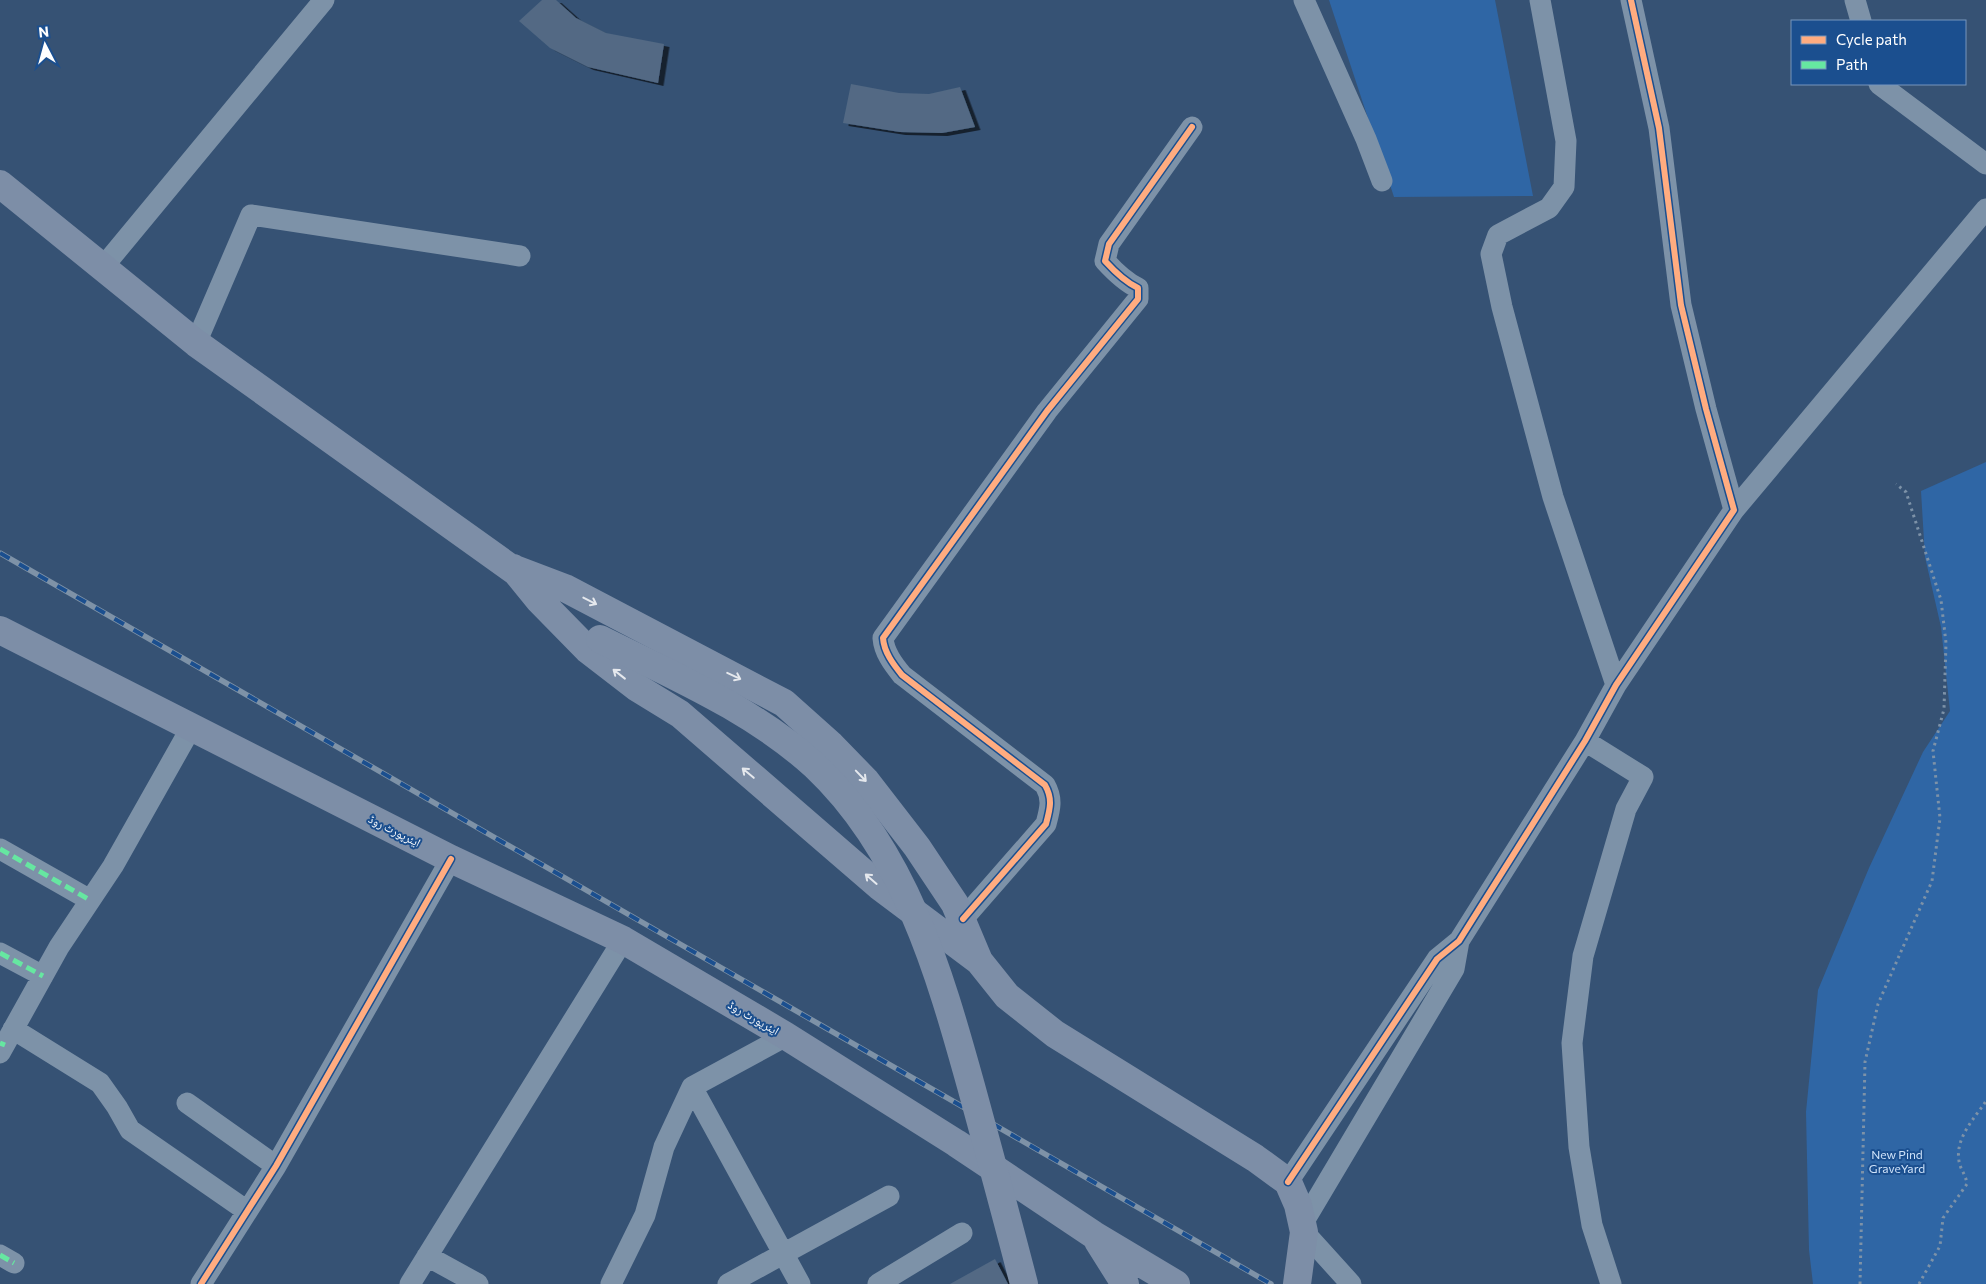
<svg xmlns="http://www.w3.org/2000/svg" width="1986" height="1284" viewBox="0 0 1986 1284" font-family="Commissioner,'Noto Naskh Arabic',sans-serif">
<defs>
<filter id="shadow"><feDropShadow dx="5.5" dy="3" stdDeviation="0" flood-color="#0009"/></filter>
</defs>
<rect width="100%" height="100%" fill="#365274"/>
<path fill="#2f66a5" d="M1329 0H1495L1533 196 1394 197Z
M1986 462V1284H1813L1809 1250 1806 1112 1818 990 1869 868 1923 752 1950 711 1941 627 1925 557 1921 491Z"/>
<path fill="#526984" filter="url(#shadow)" d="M542 0H556L576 18 606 33 664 44 658 83 588 67 550 48 519 21Z
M851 84 899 93 929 94 960 87 975 127 942 133 900 132 843 123Z
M995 1259 1008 1284H950Z"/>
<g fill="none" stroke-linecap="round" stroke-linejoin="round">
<path stroke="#7d92a8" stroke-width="3" stroke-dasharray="2.5 4" stroke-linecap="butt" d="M1860 1284 1865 1062 1878 1004 1932 881 1940 818 1933 751 1944 709 1946 643 1941 600 1906 492 1896 484
M1919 1284 1940 1246 1943 1218 1967 1184C1966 1175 1960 1169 1959 1161 1955 1138 1974 1119 1986 1101"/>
<path stroke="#7d92a8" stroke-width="21" d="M1304 0 1366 139 1382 181
M1540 0 1566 141 1564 187 1549 208 1498 235 1491 254 1502 307 1553 497 1616 685
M1855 0 1861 21
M1879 84 1986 164
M103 267 324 0
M196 343 251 215 520 256
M1734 510 1986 209
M1585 741 1643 777 1626 809 1583 956 1572 1043 1579 1147 1592 1225 1611 1284
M0 849 90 900
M963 919 1046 824C1050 809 1053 799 1045 785L902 675C893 664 884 652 883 638L1047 411 1138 299V288C1125 282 1115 272 1105 261L1109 244 1192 127
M0 953 43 976
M13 1029 100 1083 117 1107 130 1130 247 1211
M0 1053 59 947 113 866 192 726
M692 1087 800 1284
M187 1103 276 1166
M1288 1182 1437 959 1459 941 1585 741 1616 685 1734 510 1706 409 1681 305 1659 128 1631 0
M1303 1223 1454 969 1459 941
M1304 1232 1351 1284
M0 1255 14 1263
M427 1256 478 1284
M201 1284 276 1166 451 859
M410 1284 623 940
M611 1284 645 1215 664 1147 692 1087 786 1036
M728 1284 889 1196
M878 1284 962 1233"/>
<path stroke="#7d8ea7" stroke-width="28" d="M0 184 196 343 526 579
M513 568 539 600 588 650 636 687 680 714 879 886 979 961 1007 996 1055 1034 1255 1158 1288 1182 1298 1205 1304 1232 1297 1284
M515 569 565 588 784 703 831 745 866 781 917 847 955 904 979 961
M0 630 451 859 623 940 786 1036 956 1143 1094 1235 1176 1284
M1098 1241 1125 1284"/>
<defs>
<path id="rail" d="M0 553 1271 1284"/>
</defs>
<use href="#rail" stroke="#7e92a7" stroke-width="5.5"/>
<use href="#rail" stroke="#1b4f8f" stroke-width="4" stroke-dasharray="11" stroke-linecap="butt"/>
<path stroke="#7d8ea7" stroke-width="28" d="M600 639C674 676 754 710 815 766 905 851 939 971 971 1086 989 1152 1007 1218 1024 1284"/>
<path stroke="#66e7a1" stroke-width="5" stroke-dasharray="10 5" stroke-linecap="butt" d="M0 849 90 900
M0 953 43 976
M0 1043 5 1045
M0 1255 14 1263"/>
<defs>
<path id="cycleway" d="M963 919 1046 824C1050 809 1053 799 1045 785L902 675C893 664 884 652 883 638L1047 411 1138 299V288C1125 282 1115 272 1105 261L1109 244 1192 127
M1288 1182 1437 959 1459 941 1585 741 1616 685 1734 510 1706 409 1681 305 1659 128 1631 0
M201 1284 276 1166 451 859"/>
</defs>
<use href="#cycleway" stroke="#1b4f8f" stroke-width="9"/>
<use href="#cycleway" stroke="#ffac80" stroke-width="6"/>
</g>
<defs><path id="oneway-shaft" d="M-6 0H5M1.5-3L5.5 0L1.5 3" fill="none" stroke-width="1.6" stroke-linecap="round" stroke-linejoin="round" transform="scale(1.25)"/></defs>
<g stroke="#e5e8ed">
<use href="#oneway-shaft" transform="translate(590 601) rotate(27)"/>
<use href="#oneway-shaft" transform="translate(619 674) rotate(-142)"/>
<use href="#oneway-shaft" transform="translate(734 676) rotate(25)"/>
<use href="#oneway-shaft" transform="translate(748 773) rotate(-140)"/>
<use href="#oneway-shaft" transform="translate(861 776) rotate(46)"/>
<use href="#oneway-shaft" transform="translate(871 879) rotate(-139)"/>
</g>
<g text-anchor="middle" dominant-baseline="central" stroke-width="4" stroke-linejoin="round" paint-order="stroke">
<g font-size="12" fill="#fff" stroke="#1b4f8f">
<text transform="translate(395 830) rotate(27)">ایئرپورٹ روڈ</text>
<text transform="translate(754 1017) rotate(30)">ایئرپورٹ روڈ</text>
</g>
<g font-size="12" fill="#cfe3fa" stroke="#1b4f8f">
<text x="1897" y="1154">New Pind<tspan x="1897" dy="14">GraveYard</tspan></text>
</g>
</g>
<rect x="1791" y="20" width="175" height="65" fill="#1b4f8f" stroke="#7695bc"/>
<rect x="1801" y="36" width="25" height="8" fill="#ffac80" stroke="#7695bc"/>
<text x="1836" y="45" font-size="15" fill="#ffffff">Cycle path</text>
<rect x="1801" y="61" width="25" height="8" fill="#66e7a1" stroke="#7695bc"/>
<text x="1836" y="70" font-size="15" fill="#ffffff">Path</text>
<g transform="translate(45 45) rotate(354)" stroke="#1b4f8f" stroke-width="4" paint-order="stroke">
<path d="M0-4L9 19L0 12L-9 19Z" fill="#ffffff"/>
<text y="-8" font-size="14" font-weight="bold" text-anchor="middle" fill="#ffffff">N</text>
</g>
</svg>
